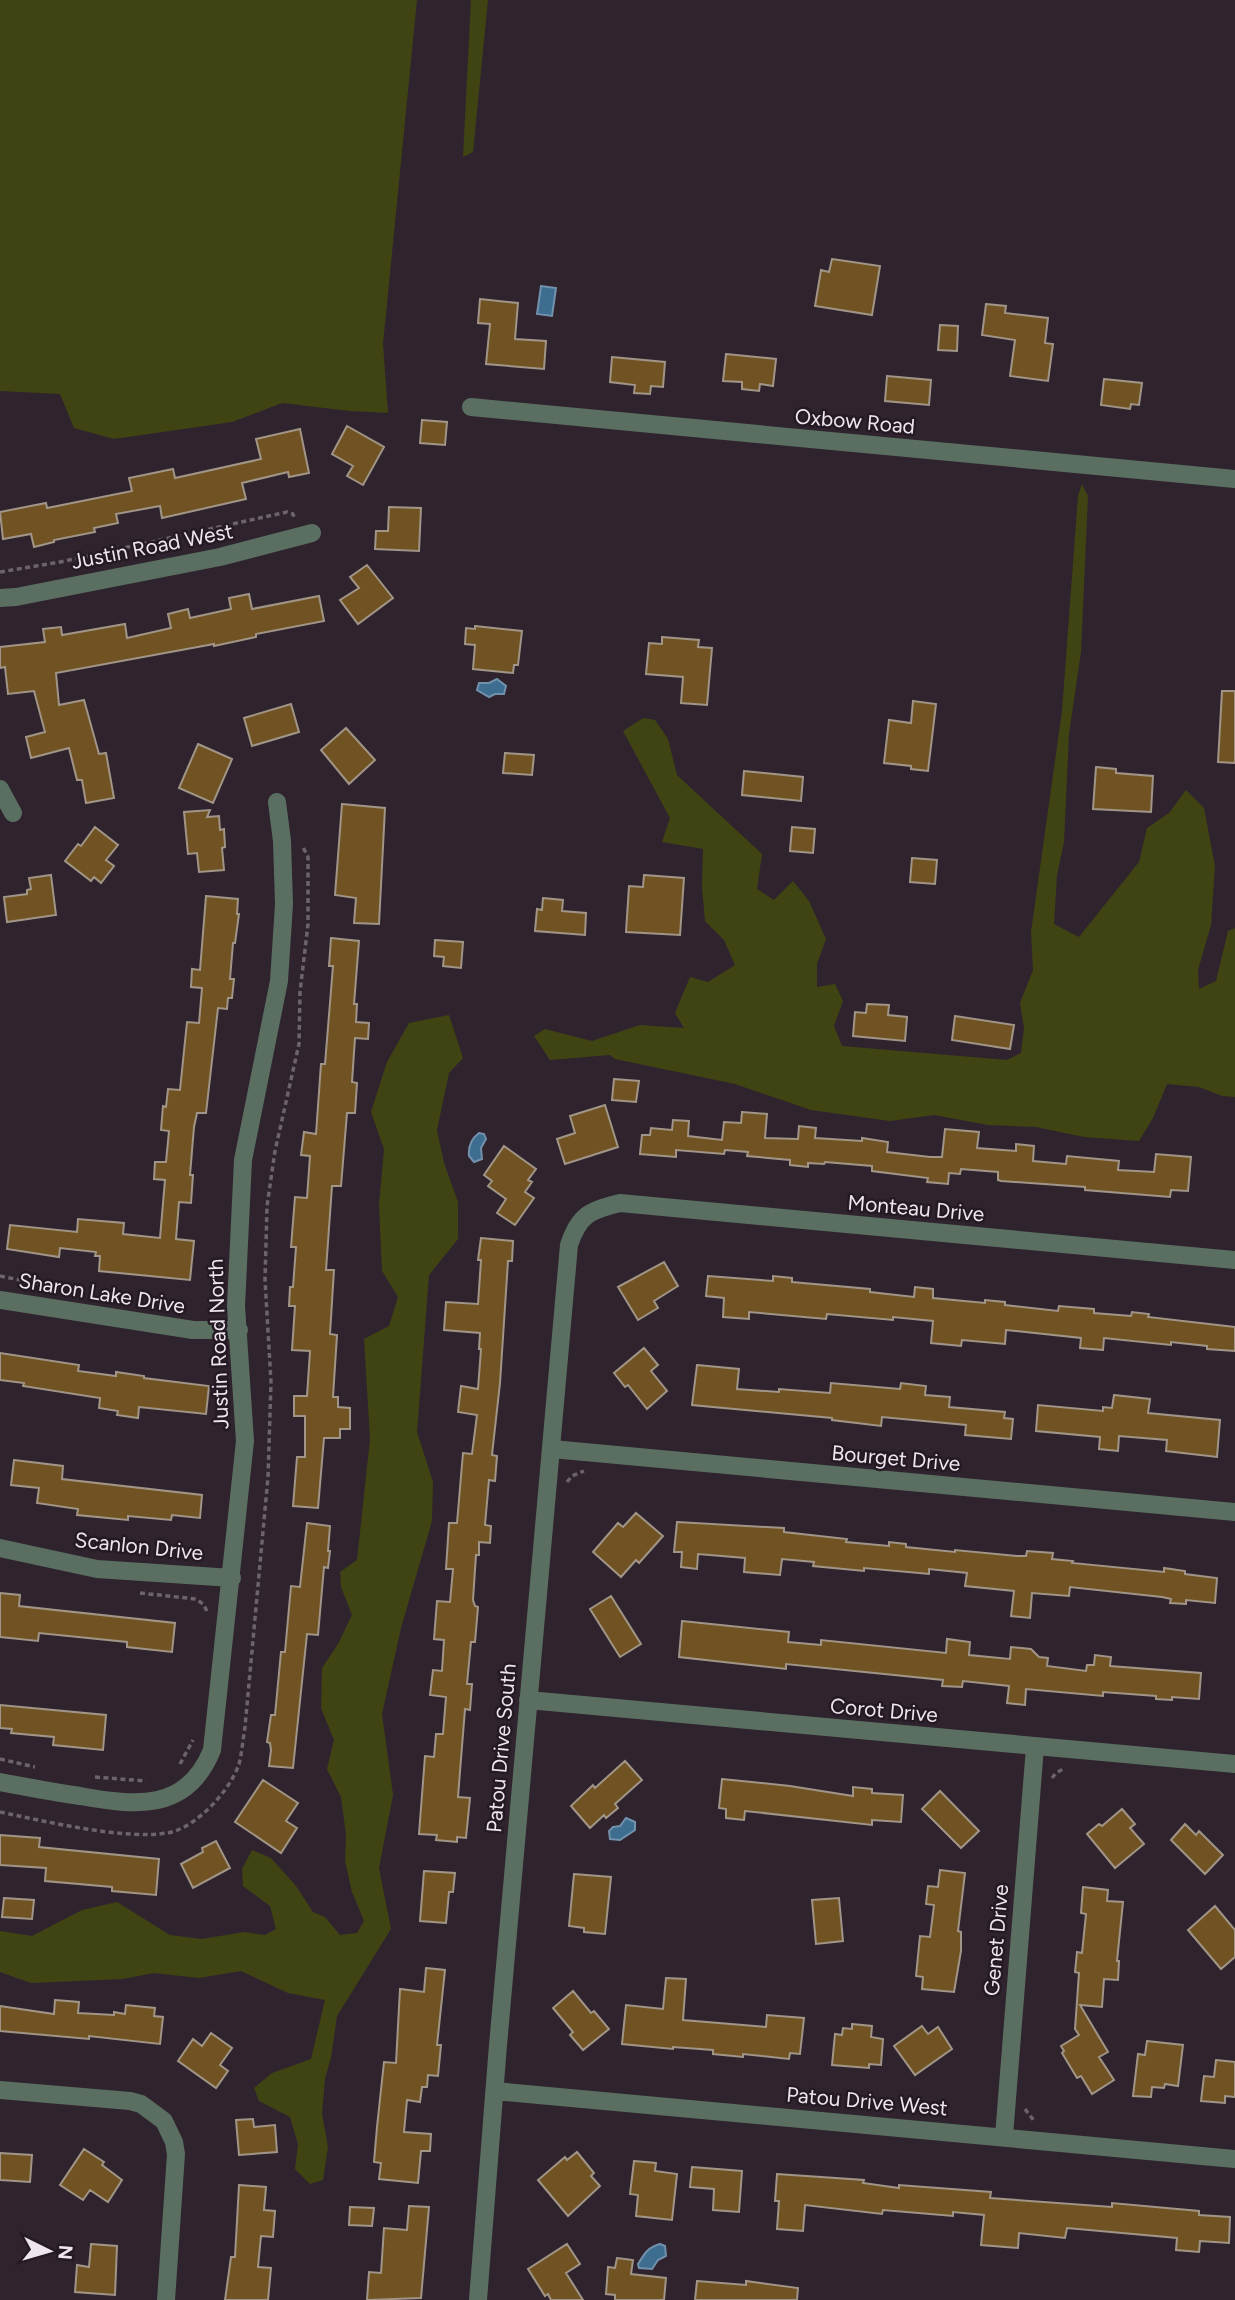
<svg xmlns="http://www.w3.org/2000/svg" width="1235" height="2300" viewBox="0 0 1235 2300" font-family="Figtree,sans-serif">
<rect width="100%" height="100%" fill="#2f242e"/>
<path fill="#404413" d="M0 0H417L383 344 388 413 350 411 282 403 232 422 114 439 74 428 60 394 0 391Z
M471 0H488L473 152 463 157Z
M1082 484 1088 496 1081 652 1069 734 1064 842 1057 875 1054 924 1079 937 1139 862 1147 828 1169 813 1186 790 1204 808 1215 866 1211 925 1198 970 1199 989 1216 981 1228 931 1235 928V1097L1222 1096 1199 1087 1167 1084 1153 1118 1139 1141 1084 1137 1036 1127 988 1125 934 1115 890 1121 811 1110 735 1084 615 1059 610 1055 550 1060 534 1036 545 1029 592 1041 640 1025 684 1028 675 1013 690 977 708 982 735 965 724 940 705 921 702 887 703 849 662 842 670 818 623 731 643 718 655 720 668 739 677 775 762 854 757 889 774 900 793 881 809 901 826 939 817 964V987L835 984 843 1001 834 1026 842 1046 1007 1060 1021 1053 1024 1028 1020 1003 1033 970 1031 932 1062 711 1078 496Z
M449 1015 463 1058 449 1073 437 1130 444 1163 458 1202V1239L429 1275 417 1432 433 1482 432 1521 401 1628 382 1714 393 1795 379 1868 391 1929 337 2016 331 2058 325 2078 322 2114 328 2147 323 2180 310 2184 295 2169 298 2144 290 2117 259 2101 254 2088 272 2073 311 2059 325 2000 288 1993 241 1971 199 1978 154 1973 123 1979 31 1983 0 1972V1931L32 1936 82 1910 117 1902 170 1935 202 1939 244 1932 265 1935 276 1929 270 1906 243 1886 242 1869 252 1850 271 1858 296 1886 313 1912 325 1917 340 1935 357 1933 364 1921 352 1892 345 1861 346 1835 341 1797 327 1769 334 1740 321 1708 322 1668 338 1644 352 1615 341 1587 340 1572 357 1560 370 1439 364 1339 389 1326 398 1297 382 1271 379 1205 384 1149 371 1112 387 1062 409 1023Z"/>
<path fill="#3d6d8f" stroke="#7291ac" stroke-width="2" d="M541 286 556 288 552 316 537 314Z
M497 679 506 686 504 694H495L489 697 477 690 479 683H489Z
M479 1133 484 1134 486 1139 481 1148 482 1159 474 1162 469 1156C468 1146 471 1139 479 1133Z
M626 1818 635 1822V1830L620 1840 610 1839 609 1831 613 1827 620 1826Z
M660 2244 665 2246 666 2256 658 2260 652 2269 639 2268 638 2264C644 2254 648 2247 660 2244Z"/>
<path fill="#715323" stroke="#a09586" stroke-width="2" d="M832 259 880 266 872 315 815 306 821 270 829 272Z
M480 299 518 303 515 339 546 341 544 369 486 364 490 324 478 323Z
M986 304 1006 306 1005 313 1048 318 1045 343 1053 344 1048 381 1010 376 1015 340 982 335Z
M940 325 958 326 957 351 938 350Z
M726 354 776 359 773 386 760 384 759 391 742 389V382L723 381Z
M612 357 665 362 663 387 651 386 650 394 634 393 635 385 610 382Z
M887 376 931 380 929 405 885 401Z
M1104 379 1142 383 1139 405 1131 404 1130 409 1101 405Z
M422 420 447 422 445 445 420 443Z
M347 426 384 447 363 485 347 476 353 466 332 454Z
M300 429 309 473 289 477 288 472 242 483 246 499 162 518 160 506 116 514 118 523 94 528 95 532 54 540V542L34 547 31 534 3 539 0 512 46 503 47 508 132 491 129 478 173 469 175 478 261 459 256 439Z
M389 507 421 508 419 551 375 549 376 531H388Z
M367 565 393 598 358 624 340 600 359 588 350 577Z
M249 594 252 609 319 596 324 621 256 634V637L214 646V644L56 673 59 705 84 700 99 754 106 753 114 798 86 803 82 780H77L69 748 31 758 26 737 45 732 34 691 8 694 5 667 0 668V647L45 642 43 629 61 627 62 635 125 624 127 638 171 628 168 614 188 609 190 618 231 609 229 598Z
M475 626 522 631 518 665H514L513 673 473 669 475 645 465 644 466 628 475 629Z
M662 637 699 640 698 647 712 648 707 705 681 703 683 677 646 674 649 643 662 644Z
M1222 691H1235V763L1218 762Z
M913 701 936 704 928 771 911 769V766L884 763 889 720 911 723Z
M291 704 299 732 252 746 244 718Z
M346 728 375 760 349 784 321 750Z
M198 744 232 759 213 803 179 788Z
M505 753 534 755 532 775 503 773Z
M1096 767 1116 769V773L1153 776 1151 812 1093 809Z
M744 771 803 777 801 801 742 795Z
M342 804 385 808 379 924 354 923 356 898 335 895Z
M210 810 207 817 219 816 220 830 224 829 225 847 222 848 224 870 199 872 197 853 188 854 184 812Z
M95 827 118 845 106 860 114 866 101 883 94 877 91 881 65 861 78 844 81 846Z
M792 827 815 829 813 853 790 851Z
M912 858 937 860 935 884 910 882Z
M51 875 56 915 7 922 4 897 27 894V890L31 889 29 878Z
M644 875 684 878 680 935 626 932 629 886 643 887Z
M206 896 238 899 237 914H239L235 943H233L230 979H234L232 998H228L227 1009 218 1008 206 1113H197L194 1127 190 1175H193L191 1203 179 1202 176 1239 194 1241 190 1280 99 1271 100 1256H95L96 1252 60 1248 59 1257 7 1249 10 1225 77 1232 78 1219 124 1223 123 1234 160 1238 165 1180 154 1179 155 1162H166L169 1131 161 1130 163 1106 166 1107 168 1089 180 1090 187 1022 199 1023 202 988 191 987 192 969 200 970Z
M543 898 563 900 562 911 586 913 585 935 535 931 537 909 542 910Z
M331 938 359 941 354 1004H357L356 1022 369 1023 368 1039 355 1038 352 1082 357 1083 355 1113H347L341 1186H332L326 1270H334L330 1334 337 1335 333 1397H338V1407L350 1408V1429H340V1438H324L318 1508 293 1506 297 1457H305V1416H294V1396H307L310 1351 292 1350 295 1306H289L290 1287H293L296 1247H291L295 1197 307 1198 310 1156 301 1155 304 1132 316 1134 321 1064H325L333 966H329Z
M435 940 463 942 461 968 443 966 444 957 434 956Z
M867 1004 889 1005 888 1015 907 1017 905 1041 853 1036 855 1012 866 1013Z
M955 1016 1014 1025 1010 1049 952 1040Z
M614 1079 639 1081 636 1102 612 1100Z
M605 1105 618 1147 565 1164 557 1139 575 1133 570 1116Z
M742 1112 767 1114 765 1138 798 1139 799 1126 816 1128 815 1138 862 1141V1138L888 1142 887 1152 930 1157H942L945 1129 979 1132 977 1148 1016 1151V1144L1034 1146 1033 1161 1066 1164 1067 1156 1119 1161 1118 1170 1154 1172 1156 1154 1191 1157 1188 1191 1171 1190 1170 1197 1085 1190V1187L1001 1181 998 1180V1172L961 1169 960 1174 949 1173 948 1184 927 1182 928 1178 872 1171V1166L825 1162 824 1164 808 1163V1167L790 1165V1160L747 1156 748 1152 725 1150 724 1154 676 1150V1157L640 1154 642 1135H650L651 1128 672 1130 673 1120 689 1121 688 1136 722 1140 724 1122 741 1123Z
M504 1146 536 1169 528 1180 532 1182 525 1192 534 1198 515 1225 497 1213 506 1199 488 1186 492 1181 484 1175Z
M481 1238 513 1241 512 1261H508L500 1383 492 1455 497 1456 495 1481 489 1480 485 1525 491 1526 490 1543 479 1542V1555H476L473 1600 475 1606 478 1607 475 1642H471L467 1684H472L470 1710 465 1709 458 1797 470 1798 466 1838 457 1837V1842L436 1840 437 1835 419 1834 425 1756 434 1757 436 1734H443L446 1697 430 1695 433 1670 442 1671 444 1640 434 1639 437 1601 450 1602 453 1569H446L449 1523H457L463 1453 472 1454 477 1415 458 1412 461 1386 478 1389 481 1349H479L480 1333 444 1330 446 1302 478 1304 481 1260H478Z
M664 1262 678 1286 654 1301 658 1308 638 1320 618 1287Z
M708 1276 773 1281V1276L792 1278V1282L870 1289V1292L914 1297 915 1287 933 1289V1298L985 1303V1300L1005 1302V1305L1058 1311 1059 1306 1094 1309V1313L1131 1316 1132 1312 1149 1314 1148 1317 1235 1327V1351L1207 1349V1346L1171 1342V1345L1104 1338 1103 1350 1080 1348 1081 1338 1006 1330 1005 1344 962 1340 961 1346 931 1343 933 1321 893 1317V1320L827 1314 826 1319 749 1312V1319L723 1317 724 1298 706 1296Z
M644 1348 658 1365 651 1371 667 1391 647 1409 628 1385 625 1387 614 1373Z
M0 1353 79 1365 78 1371 116 1376V1372L144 1376V1378L209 1386 206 1414 139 1407 138 1418 117 1415 118 1411 99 1408 100 1398 23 1386 24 1383 0 1380Z
M697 1365 739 1369 737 1389 779 1392V1389L830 1393 831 1383 900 1389 901 1383 926 1386 925 1395 950 1397 949 1407 1005 1412 1004 1418 1013 1419 1011 1439 965 1435 966 1425 882 1417 881 1426 832 1420V1418L692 1405Z
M1114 1395 1150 1399 1148 1413 1220 1420 1217 1457 1166 1451 1167 1440 1119 1436 1118 1451 1099 1449 1100 1437 1036 1431 1038 1405 1103 1411V1407L1112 1408Z
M14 1460 63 1466 62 1479 202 1495 200 1518 172 1515 171 1520 128 1516V1520L77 1515 78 1509 37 1503 39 1488 11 1485Z
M636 1513 663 1536 639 1563 636 1560 621 1577 593 1552 618 1523 623 1527Z
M677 1522 784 1528V1532L847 1539 846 1542 889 1546V1542L906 1544V1547L955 1552V1550L1017 1556H1026L1027 1551 1053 1553 1052 1559 1073 1561 1072 1563 1164 1572V1568L1185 1571V1574L1217 1578 1215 1603 1186 1600V1604L1170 1603 1171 1599 1162 1597 1070 1587 1069 1596 1032 1593 1030 1618 1011 1616 1014 1591 965 1586 967 1573 929 1569V1574L864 1568V1571L813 1566 814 1562 782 1559 780 1575 744 1572 745 1558 698 1554 697 1569 681 1567 682 1552H674Z
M307 1523 330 1526 328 1551H330L328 1568 324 1567 318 1635 307 1634 293 1768 269 1766 271 1750 270 1743 267 1742 271 1715H275L281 1652H285L291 1586 300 1587Z
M0 1593 20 1595 19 1606 175 1623 172 1652 127 1647V1642L39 1633 38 1641 0 1637Z
M611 1596 641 1644 620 1657 590 1609Z
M682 1621 789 1632 788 1642 821 1645V1640L946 1653 947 1639 970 1642 969 1655 1010 1659 1011 1647 1031 1649 1039 1657 1048 1658 1047 1666 1086 1671 1087 1665H1094L1095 1655 1111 1657 1110 1666 1201 1673 1199 1699 1172 1697V1700L1156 1699V1696L1103 1692V1696L1026 1689 1025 1705 1007 1703 1009 1686 963 1681 962 1687 942 1686 943 1680 786 1664V1669L679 1657Z
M0 1705 106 1715 103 1750 53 1745 54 1737 11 1733 12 1729 0 1728Z
M625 1761 642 1780 615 1804 618 1808 606 1818 604 1815 590 1828 571 1806 593 1785 595 1788Z
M722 1779 790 1786 853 1796V1787L872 1789V1793L903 1795 901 1822 872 1820V1825L745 1811 744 1820 726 1818V1809L719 1808Z
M263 1780 298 1803 286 1821 297 1828 281 1853 235 1822Z
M940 1791 979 1831 961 1848 922 1809Z
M1122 1809 1135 1824 1130 1828 1144 1844 1115 1868 1087 1834 1099 1824 1102 1826Z
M1185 1824 1196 1835 1199 1831 1223 1855 1205 1874 1171 1840Z
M0 1835 40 1838 39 1847 159 1859 156 1895 112 1891V1887L45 1881 46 1868 0 1865Z
M216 1841 230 1868 193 1888 181 1864 203 1852 202 1848Z
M940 1870 965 1873 958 1931 961 1932V1951L954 1992 922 1989 923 1977 916 1976 920 1936 930 1937 934 1905 926 1904 928 1886 938 1887Z
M424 1871 455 1873 453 1892H449L446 1923 420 1921Z
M574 1874 611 1877 605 1934 584 1932V1928L569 1926Z
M1083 1887 1108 1890 1107 1901 1123 1902 1117 1961H1119L1118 1980 1104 1979 1102 2007 1080 2005 1108 2052 1099 2057 1114 2080 1092 2094 1081 2076 1077 2078 1062 2053 1064 2051 1061 2046 1079 2035 1075 2029 1079 1973 1075 1972 1077 1952 1082 1953 1086 1914 1081 1913Z
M4 1898 34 1900 32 1919 2 1917Z
M839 1898 843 1941 816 1944 812 1900Z
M1215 1906 1235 1930V1957L1221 1969 1188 1930Z
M426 1968 445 1970 437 2045H441L438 2076 428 2075 427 2087H422L420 2102 407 2100 404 2132 431 2134 430 2151H421L418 2183 379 2179 381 2163 374 2162 377 2127 384 2062 396 2063 400 1989 424 1992Z
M666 1978 686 1979 683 2020 766 2027 767 2015 804 2018 800 2054 790 2053 789 2059 743 2054V2057L713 2054V2050L673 2047V2049L622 2044 626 2005 663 2009Z
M573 1991 591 2013 594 2011 609 2029 583 2050 570 2035 573 2032 553 2008Z
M55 2000 79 2002 78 2013 114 2015V2012L125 2014 126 2005 155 2008 154 2016 163 2017 160 2044 89 2036V2039L0 2031V2006L54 2014Z
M852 2024 872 2026 871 2037 883 2039 881 2065 869 2064V2068L832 2065 835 2034 842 2035 843 2028 852 2029Z
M922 2026 928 2034 938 2027 952 2049 915 2075 894 2046Z
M211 2033 232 2048 220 2065 228 2071 216 2088 178 2061 193 2039 202 2046Z
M1147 2041 1183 2045 1178 2086 1165 2084 1164 2088 1152 2087 1151 2097 1133 2096 1138 2054 1145 2055Z
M1216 2060 1235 2062V2097L1225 2096V2103L1201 2101 1204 2076 1214 2077Z
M253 2119 254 2127 275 2125 277 2152 239 2155 236 2120Z
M84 2149 104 2162 102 2165 122 2180 108 2202 90 2190 83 2200 60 2185Z
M577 2152 594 2173 591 2176 600 2186 568 2216 538 2180 565 2157 567 2160Z
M0 2153 32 2155 30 2182 0 2180Z
M634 2161 656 2163 655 2171 677 2174 672 2220 636 2216 638 2195 630 2194Z
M692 2167 742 2171 739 2212 713 2210 714 2189 690 2187Z
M777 2174 864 2180 863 2183 899 2188V2185L991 2192 990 2198 1112 2207V2203L1199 2211V2215L1230 2217 1229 2243 1200 2241 1199 2252 1176 2250 1177 2238 1067 2228 1065 2238 1019 2233 1018 2248 981 2245 984 2215 953 2212V2216L883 2210 882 2214 805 2205 803 2231 777 2229 779 2201H775Z
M239 2185 266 2187 264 2210 275 2211 273 2237 261 2236 258 2267 271 2268 268 2300H225L231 2257H235Z
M409 2206 429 2207 421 2298 367 2300 369 2272 381 2273 384 2228 407 2230Z
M350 2207 374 2208 372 2226 349 2225Z
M91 2244 117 2246 115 2295 75 2292 77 2265 89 2267Z
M567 2244 580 2264 566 2273 583 2300H551L548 2294 545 2296 528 2269Z
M617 2258 633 2260 631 2274 666 2278 664 2300H615V2295L606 2294 608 2267 615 2268Z
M697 2281 746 2285V2281L798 2288 797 2300H695Z"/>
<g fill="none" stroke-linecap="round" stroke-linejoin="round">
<path stroke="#6d636c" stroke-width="3.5" stroke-dasharray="5 3.5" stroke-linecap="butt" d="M0 572 60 562 287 512 293 514 295 520
M0 1276 60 1288
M567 1482 572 1476 584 1471
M140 1593 196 1599 203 1604 207 1611
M0 1759 35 1767
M180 1764 193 1740
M95 1777 146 1781
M1052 1778 1056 1773 1065 1768
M0 1812C44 1821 123 1840 167 1833 195 1829 230 1791 239 1764 242 1752 243 1739 245 1727L268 1477 271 1382 265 1280 267 1206 275 1151 299 1044 300 992 308 924V857L302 845
M1025 2109 1035 2122"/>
<path stroke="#5a6f61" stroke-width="18" d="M471 407 1235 479
M0 598 16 597 220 557 312 533
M0 789 13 813
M0 1300 193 1330H239
M552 1449 1235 1512
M0 1548 97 1569 232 1578
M528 1700 1235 1764
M0 1782C27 1787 53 1792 80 1796 136 1806 187 1812 212 1750L245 1441 236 1306 243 1160 279 981 284 904 282 841 277 802
M0 2090 130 2101 141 2104 164 2121 174 2142 176 2154 166 2300
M495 2091 1235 2159
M1004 2136 1035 1747
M478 2300 498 2045 569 1245C579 1215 590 1210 620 1203L1235 1260"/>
</g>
<g text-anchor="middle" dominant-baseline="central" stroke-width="5" stroke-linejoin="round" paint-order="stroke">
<g font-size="21" fill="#eee6ee" stroke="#251a24">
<text transform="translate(855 421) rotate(5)">Oxbow Road</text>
<text transform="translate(152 546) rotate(-11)">Justin Road West</text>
<text transform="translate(916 1208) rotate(5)">Monteau Drive</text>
<text transform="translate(102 1293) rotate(9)">Sharon Lake Drive</text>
<text transform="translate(218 1344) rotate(-92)">Justin Road North</text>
<text transform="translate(896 1458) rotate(5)">Bourget Drive</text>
<text transform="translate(139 1546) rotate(6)">Scanlon Drive</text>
<text transform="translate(884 1710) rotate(5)">Corot Drive</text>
<text transform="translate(501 1748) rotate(-85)">Patou Drive South</text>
<text transform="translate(996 1940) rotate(-85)">Genet Drive</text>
<text transform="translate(867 2101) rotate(5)">Patou Drive West</text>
</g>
</g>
<g transform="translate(49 2251) rotate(95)" stroke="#251a24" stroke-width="5" paint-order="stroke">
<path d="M0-5L12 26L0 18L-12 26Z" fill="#eee6ee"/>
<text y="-10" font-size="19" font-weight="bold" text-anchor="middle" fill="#eee6ee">N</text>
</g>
</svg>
